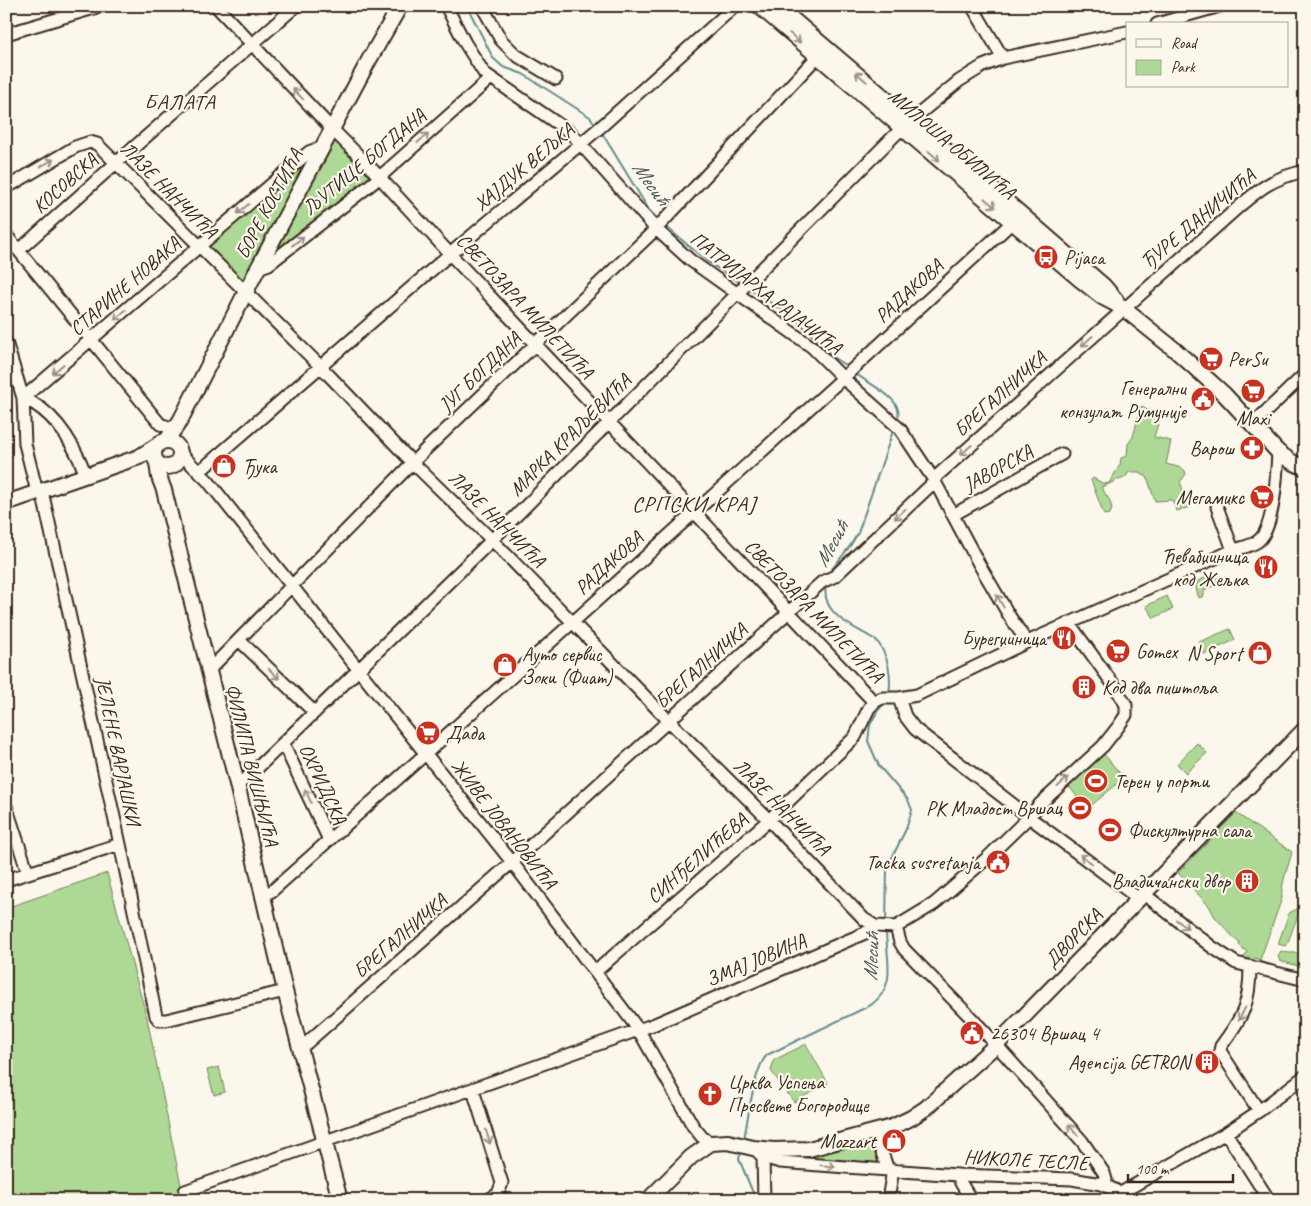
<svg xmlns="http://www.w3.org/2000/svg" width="1311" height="1206" viewBox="0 0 1311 1206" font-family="Caveat,sans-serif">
<rect width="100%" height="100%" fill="#fbf7ec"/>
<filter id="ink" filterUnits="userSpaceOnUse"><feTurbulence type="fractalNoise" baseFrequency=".02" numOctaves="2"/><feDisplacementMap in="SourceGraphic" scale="10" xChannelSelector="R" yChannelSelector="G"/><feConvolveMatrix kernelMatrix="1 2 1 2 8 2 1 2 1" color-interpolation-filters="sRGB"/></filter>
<g filter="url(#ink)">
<path fill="#add895" stroke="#74815a" d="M335 138 370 175V179L270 259Z
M312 155 243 286 205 248Z
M1141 406 1147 410 1161 414 1154 437 1171 441 1166 464 1182 468 1185 471 1186 474 1180 482 1190 507 1177 511 1172 500 1155 501 1147 477 1139 472H1129C1124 481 1121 478 1113 482 1109 484 1105 486 1101 487L1110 501 1112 509 1110 514 1104 515 1091 480 1093 478 1104 484 1109 483 1120 465 1121 458 1127 456 1128 444 1133 437Z
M1211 575C1217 577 1226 580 1221 587 1214 587 1211 585 1204 591V596L1199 598 1196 589 1198 581Z
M1167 596 1173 609 1154 618 1146 606Z
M1230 629 1235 640 1204 654 1199 642Z
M1197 743 1207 753 1186 773 1177 764Z
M1103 753 1122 776 1123 779 1087 809 1067 784Z
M1236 813 1292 852C1289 865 1280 886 1282 898L1260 960 1255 958 1251 962 1242 960 1247 952 1239 945 1240 942 1234 938 1215 917 1209 906 1178 873Z
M107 873 147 1018 184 1200H6V908Z
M1297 909 1299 912 1287 945 1285 946 1278 944 1289 913Z
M1281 951C1288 954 1296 953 1303 952L1305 968 1280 961 1278 956Z
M806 1044 828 1083 794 1102 771 1071 774 1060Z
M219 1067 225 1092 214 1095 207 1070Z
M872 1142H874L880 1165 808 1159 806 1157 808 1155Z"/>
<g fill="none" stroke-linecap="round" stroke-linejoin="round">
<path stroke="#638c8e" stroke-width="2" d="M467 6 493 58 503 67 523 74 590 117 596 125
M602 133 649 210 659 220
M664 225 708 262 742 284
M748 288 796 319 834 358 848 367
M855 373C869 385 907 399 897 421
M829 573 850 546 858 533 894 428
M826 585C820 616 856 627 877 641 888 656 892 675 889 693
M885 702 877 712 870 725 868 741 879 766 908 800 912 810 906 829 887 868 886 923
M744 1139C748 1119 754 1068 767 1055L871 1005C898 985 886 959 886 930
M741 1151 739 1159 756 1200"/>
<defs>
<path id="minor" d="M216 6 332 129 372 169 450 254 874 702
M446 6 465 43 484 73 571 133 656 229 690 260 812 347 843 378 900 429 934 480 979 564 1010 617 1027 642
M482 6 501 40 516 55 556 79
M972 6 1003 58
M1157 24 1220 6
M6 34 101 6
M6 188 75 147 90 142 97 144 321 367 413 463 492 540 669 721 769 820 864 919 875 926
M6 235 160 424 174 429
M19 250 116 163 296 6
M258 268 269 264 374 182 491 78
M6 342 23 398 25 444 37 492
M23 398 309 152 322 147
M23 398C54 411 74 444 86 475
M1253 424 1305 374
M179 452 208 481 512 862 638 1029 693 1126 702 1137 711 1143
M199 472 450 254 604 124 735 6
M42 491 120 844 156 1016 159 1020H166L285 991
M1217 507 1233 550
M953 515 1062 454
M239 640 314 712
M209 670 426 449 656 229 817 57
M899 698 905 716 915 729 1033 820 1139 899
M283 743 329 840
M237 784 246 779 492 540 902 128 959 81 983 66 1003 58 1127 32
M6 806 28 873
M6 880 120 844
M1144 894 1212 947 1236 963 1305 980
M263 895 272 891 572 623 843 378 1018 217
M896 927 900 942 904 949 982 1029 1082 1141 1104 1173 1106 1180 1105 1185
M1250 967C1250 1003 1243 1017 1221 1046L1220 1051 1259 1111
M595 972 769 820 855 737 869 708 876 701 882 698H899L917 695 1027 642 1229 552C1238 548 1250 547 1258 541 1274 529 1277 473 1278 452
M301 1048 518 857 822 582 835 576 931 485 938 475 1234 211C1259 189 1272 178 1305 171
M473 1090 502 1183 498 1194 488 1200
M875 1132 888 1170
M1226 1133 1269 1200
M758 1152 763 1157 764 1200
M763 1157 780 1162 846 1167 958 1175 1072 1179 1101 1184 1115 1190 1126 1200
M958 1175 961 1183 971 1200
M185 1191 655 1024 865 933 875 926 896 927 934 904 986 859 1029 817 1040 804 1103 746 1118 727 1126 715V705L1116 688 1069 623
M1119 1194 1226 1133 1259 1111 1305 1076
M888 1200 893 1170
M1304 1200 1305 1197"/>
<path id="major" d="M759 6 1078 278 1102 297 1123 308 1174 349 1224 394 1278 452 1292 462 1305 468
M777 6 1021 214 1104 286 1116 300
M166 441 180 421 258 268 369 60 400 6
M154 454a13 13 0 1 1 26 0a13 13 0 1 1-26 0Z
M157 463 159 477 164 490 237 784 285 991 340 1200
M6 503 139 457 156 446
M648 1200 691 1157 711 1143 728 1142 753 1148 774 1150 809 1149 892 1127 911 1118 926 1108 996 1045 1305 729"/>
</defs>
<use href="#minor" stroke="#3b2a1e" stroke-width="15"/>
<use href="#major" stroke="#3b2a1e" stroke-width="18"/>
<use href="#minor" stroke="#fbf7ec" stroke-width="11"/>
<use href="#major" stroke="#fbf7ec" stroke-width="14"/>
</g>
<defs><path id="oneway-shaft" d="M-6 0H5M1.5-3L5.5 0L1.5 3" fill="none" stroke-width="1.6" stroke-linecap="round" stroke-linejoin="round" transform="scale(1.25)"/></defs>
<g stroke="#9b9085">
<use href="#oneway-shaft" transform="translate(795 38) rotate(41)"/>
<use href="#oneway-shaft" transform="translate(861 77) rotate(-140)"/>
<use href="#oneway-shaft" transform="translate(298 94) rotate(-134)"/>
<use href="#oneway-shaft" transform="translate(423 138) rotate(-41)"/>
<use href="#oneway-shaft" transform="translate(934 156) rotate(41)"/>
<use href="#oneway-shaft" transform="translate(47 163) rotate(-30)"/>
<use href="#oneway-shaft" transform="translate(990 203) rotate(40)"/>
<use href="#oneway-shaft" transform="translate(243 209) rotate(139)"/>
<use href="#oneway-shaft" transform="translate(298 241) rotate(-38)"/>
<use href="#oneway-shaft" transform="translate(120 315) rotate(139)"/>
<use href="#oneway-shaft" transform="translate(1087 341) rotate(138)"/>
<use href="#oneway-shaft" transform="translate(58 369) rotate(139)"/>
<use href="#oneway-shaft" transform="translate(966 450) rotate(138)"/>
<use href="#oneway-shaft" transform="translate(900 514) rotate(137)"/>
<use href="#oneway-shaft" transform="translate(1000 601) rotate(-120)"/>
<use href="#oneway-shaft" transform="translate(274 674) rotate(44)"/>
<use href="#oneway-shaft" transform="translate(1063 782) rotate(-42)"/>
<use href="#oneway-shaft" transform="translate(308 796) rotate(-115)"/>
<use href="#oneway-shaft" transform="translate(1086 859) rotate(-144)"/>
<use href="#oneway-shaft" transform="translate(1182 924) rotate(36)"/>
<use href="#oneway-shaft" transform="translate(1242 1014) rotate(117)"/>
<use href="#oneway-shaft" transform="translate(1073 1130) rotate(-131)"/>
<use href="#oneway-shaft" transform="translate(488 1137) rotate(73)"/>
<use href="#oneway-shaft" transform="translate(828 1166) rotate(5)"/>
</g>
</g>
<defs>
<symbol id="bus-disc" viewBox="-11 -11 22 22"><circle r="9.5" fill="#c8321e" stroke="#fbf7ec"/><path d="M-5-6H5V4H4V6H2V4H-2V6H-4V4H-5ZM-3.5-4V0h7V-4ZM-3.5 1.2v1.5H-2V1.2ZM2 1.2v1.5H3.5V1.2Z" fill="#fff"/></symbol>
<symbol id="supermarket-disc" viewBox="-11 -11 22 22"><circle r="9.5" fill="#c8321e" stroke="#fbf7ec"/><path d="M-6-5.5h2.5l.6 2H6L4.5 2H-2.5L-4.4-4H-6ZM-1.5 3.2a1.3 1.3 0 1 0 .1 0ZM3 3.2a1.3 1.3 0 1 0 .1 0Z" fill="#fff"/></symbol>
<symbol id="civic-disc" viewBox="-11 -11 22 22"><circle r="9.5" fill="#c8321e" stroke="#fbf7ec"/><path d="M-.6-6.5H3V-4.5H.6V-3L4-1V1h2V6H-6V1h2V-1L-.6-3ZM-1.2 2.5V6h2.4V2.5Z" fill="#fff"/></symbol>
<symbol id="pharmacy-disc" viewBox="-11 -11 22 22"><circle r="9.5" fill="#c8321e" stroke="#fbf7ec"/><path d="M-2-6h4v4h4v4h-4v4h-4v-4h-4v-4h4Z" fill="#fff"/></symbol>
<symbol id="shop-disc" viewBox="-11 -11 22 22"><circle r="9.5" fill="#c8321e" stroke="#fbf7ec"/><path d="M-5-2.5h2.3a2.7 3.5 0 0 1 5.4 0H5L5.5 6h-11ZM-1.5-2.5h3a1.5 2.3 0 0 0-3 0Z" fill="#fff"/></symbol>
<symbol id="restaurant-disc" viewBox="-11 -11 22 22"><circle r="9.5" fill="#c8321e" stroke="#fbf7ec"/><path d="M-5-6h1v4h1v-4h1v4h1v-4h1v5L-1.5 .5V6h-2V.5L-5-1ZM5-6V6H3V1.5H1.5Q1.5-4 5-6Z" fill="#fff"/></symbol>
<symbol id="building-disc" viewBox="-11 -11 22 22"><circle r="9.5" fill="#c8321e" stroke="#fbf7ec"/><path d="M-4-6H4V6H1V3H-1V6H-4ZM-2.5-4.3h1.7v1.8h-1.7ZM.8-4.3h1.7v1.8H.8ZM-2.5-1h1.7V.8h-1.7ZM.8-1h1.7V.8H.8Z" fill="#fff"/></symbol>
<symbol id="stadium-disc" viewBox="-11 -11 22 22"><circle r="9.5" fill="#c8321e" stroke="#fbf7ec"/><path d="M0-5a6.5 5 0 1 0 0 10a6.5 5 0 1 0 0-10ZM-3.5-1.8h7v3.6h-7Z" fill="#fff"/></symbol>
<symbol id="church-disc" viewBox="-11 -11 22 22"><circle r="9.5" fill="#c8321e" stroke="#fbf7ec"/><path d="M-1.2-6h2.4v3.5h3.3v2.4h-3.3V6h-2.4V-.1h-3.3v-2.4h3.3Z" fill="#fff"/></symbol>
</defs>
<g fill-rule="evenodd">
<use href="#bus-disc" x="1032" y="243" width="28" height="28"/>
<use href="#supermarket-disc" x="1197" y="345" width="28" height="28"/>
<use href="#supermarket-disc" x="1239" y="377" width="28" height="28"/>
<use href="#civic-disc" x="1189" y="385" width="28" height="28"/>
<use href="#pharmacy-disc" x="1238" y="434" width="28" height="28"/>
<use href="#shop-disc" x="210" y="452" width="28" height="28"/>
<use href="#supermarket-disc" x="1248" y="483" width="28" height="28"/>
<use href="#restaurant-disc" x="1252" y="553" width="28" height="28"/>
<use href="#restaurant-disc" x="1050" y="624" width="28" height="28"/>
<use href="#supermarket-disc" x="1104" y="637" width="28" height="28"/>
<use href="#shop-disc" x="1246" y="639" width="28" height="28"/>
<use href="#shop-disc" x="491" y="651" width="28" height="28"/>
<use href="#building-disc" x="1070" y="673" width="28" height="28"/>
<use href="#supermarket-disc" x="414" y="719" width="28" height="28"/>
<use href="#stadium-disc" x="1082" y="767" width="28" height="28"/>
<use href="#stadium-disc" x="1066" y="794" width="28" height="28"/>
<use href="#stadium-disc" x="1096" y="816" width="28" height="28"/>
<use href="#civic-disc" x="984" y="848" width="28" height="28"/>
<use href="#building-disc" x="1233" y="867" width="28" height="28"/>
<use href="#civic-disc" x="958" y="1019" width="28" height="28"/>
<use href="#building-disc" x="1193" y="1048" width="28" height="28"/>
<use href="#church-disc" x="696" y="1080" width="28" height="28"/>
<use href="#shop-disc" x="880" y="1127" width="28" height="28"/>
</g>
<g text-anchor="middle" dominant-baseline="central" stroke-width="4.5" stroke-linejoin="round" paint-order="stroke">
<g font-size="20" fill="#3b2a1e" stroke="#fbf7ec">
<text transform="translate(952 144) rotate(40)">МИЛОША ОБИЛИЋА</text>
<text transform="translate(364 162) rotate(-40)">ЉУТИЦЕ БОГДАНА</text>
<text transform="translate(524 167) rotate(-40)">ХАЈДУК ВЕЉКА</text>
<text transform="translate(65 183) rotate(-42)">КОСОВСКА</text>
<text transform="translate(169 190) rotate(45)">ЛАЗЕ НАНЧИЋА</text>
<text transform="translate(269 204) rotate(-62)">БОРЕ КОСТИЋА</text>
<text transform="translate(1198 219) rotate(-40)">ЂУРЕ ДАНИЧИЋА</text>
<text transform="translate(125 286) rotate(-41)">СТАРИНЕ НОВАКА</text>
<text transform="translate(909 291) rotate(-42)">РАДАКОВА</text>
<text transform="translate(766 293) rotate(38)">ПАТРИЈАРХА РАЈАЧИЋА</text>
<text transform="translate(525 306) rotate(47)">СВЕТОЗАРА МИЛЕТИЋА</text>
<text transform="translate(480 372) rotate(-44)">ЈУГ БОГДАНА</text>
<text transform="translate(1000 394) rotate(-42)">БРЕГАЛНИЧКА</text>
<text transform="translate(570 435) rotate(-45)">МАРКА КРАЉЕВИЋА</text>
<text transform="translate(998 468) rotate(-29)">ЈАВОРСКА</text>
<text transform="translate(497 519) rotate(45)">ЛАЗЕ НАНЧИЋА</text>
<text transform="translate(609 563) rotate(-42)">РАДАКОВА</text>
<text transform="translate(814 611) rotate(46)">СВЕТОЗАРА МИЛЕТИЋА</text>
<text transform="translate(701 666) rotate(-42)">БРЕГАЛНИЧКА</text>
<text transform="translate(118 751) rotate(78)">ЈЕЛЕНЕ ВАРЈАШКИ</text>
<text transform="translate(252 765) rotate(76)">ФИЛИПА ВИШЊИЋА</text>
<text transform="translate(323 784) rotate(65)">ОХРИДСКА</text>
<text transform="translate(782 807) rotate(45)">ЛАЗЕ НАНЧИЋА</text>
<text transform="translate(504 824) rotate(52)">ЖИВЕ ЈОВАНОВИЋА</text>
<text transform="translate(697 858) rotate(-41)">СИНЂЕЛИЋЕВА</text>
<text transform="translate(400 936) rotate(-41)">БРЕГАЛНИЧКА</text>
<text transform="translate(1073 938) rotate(-46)">ДВОРСКА</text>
<text transform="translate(756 960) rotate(-23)">ЗМАЈ ЈОВИНА</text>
<text transform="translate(1026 1160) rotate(3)">НИКОЛЕ ТЕСЛЕ</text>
</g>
<g font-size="20" fill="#3b2a1e" stroke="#fbf7ec" text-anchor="start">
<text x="1064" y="257">Pijaca</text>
<text x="1228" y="359">PerSu</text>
<text x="1186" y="388" text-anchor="end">Генерални<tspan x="1186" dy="23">конзулат Румуније</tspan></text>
<text x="1253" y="418" text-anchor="middle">Maxi</text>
<text x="1234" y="448" text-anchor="end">Варош</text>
<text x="242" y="466">Ђука</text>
<text x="1244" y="497" text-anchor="end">Мегамикс</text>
<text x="1248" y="556" text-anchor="end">Ћевабџиница<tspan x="1248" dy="23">код Жељка</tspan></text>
<text x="1046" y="638" text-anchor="end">Бурегџиница</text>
<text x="1136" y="651">Gomex</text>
<text x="1242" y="653" text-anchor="end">N Sport</text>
<text x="522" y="654">Ауто сервис<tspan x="522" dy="23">Зоки (Фиат)</tspan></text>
<text x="1102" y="687">Код два пиштоља</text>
<text x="446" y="733">Дада</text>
<text x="1114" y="781">Терен у порти</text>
<text x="1062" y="808" text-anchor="end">РК Младост Вршац</text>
<text x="1128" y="830">Фискултурна сала</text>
<text x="980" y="862" text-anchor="end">Tacka susretanja</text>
<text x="1230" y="881" text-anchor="end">Владичански двор</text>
<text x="990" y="1033">26304 Вршац 4</text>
<text x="1190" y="1062" text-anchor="end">Agencija GETRON</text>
<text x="728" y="1082">Црква Успења<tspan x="728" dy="23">Пресвете Богородице</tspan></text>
<text x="876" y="1141" text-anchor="end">Mozzart</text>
</g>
<g font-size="21" font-style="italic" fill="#4f5b56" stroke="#fbf7ec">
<text transform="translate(651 183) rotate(55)">Месић</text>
<text transform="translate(831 544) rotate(-60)">Месић</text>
<text transform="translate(871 957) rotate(-87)">Месић</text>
</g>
<g font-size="22" letter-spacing="1" fill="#3b2a1e" stroke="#fbf7ec">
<text x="180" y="102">БАЛАТА</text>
<text x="694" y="504">СРПСКИ КРАЈ</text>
</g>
</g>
<rect width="1311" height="1206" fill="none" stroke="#fbf7ec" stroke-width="25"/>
<rect x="12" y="12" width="1286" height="1181" fill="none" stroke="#3b2a1e" stroke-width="2" filter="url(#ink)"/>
<rect x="1126" y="22" width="162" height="65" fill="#fbf7ec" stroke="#aea59a"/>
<rect x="1136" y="39" width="25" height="8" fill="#fbf7ec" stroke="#aea59a"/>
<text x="1171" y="48" font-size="15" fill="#3b2a1e">Road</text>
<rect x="1136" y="60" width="25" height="15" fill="#add895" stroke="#aea59a"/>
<text x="1171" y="72" font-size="15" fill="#3b2a1e">Park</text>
<path d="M1128 1174v8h105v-8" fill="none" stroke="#3b2a1e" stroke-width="2.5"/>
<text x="1136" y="1174" font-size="15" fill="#3b2a1e" stroke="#fbf7ec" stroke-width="4" paint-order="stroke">100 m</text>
</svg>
